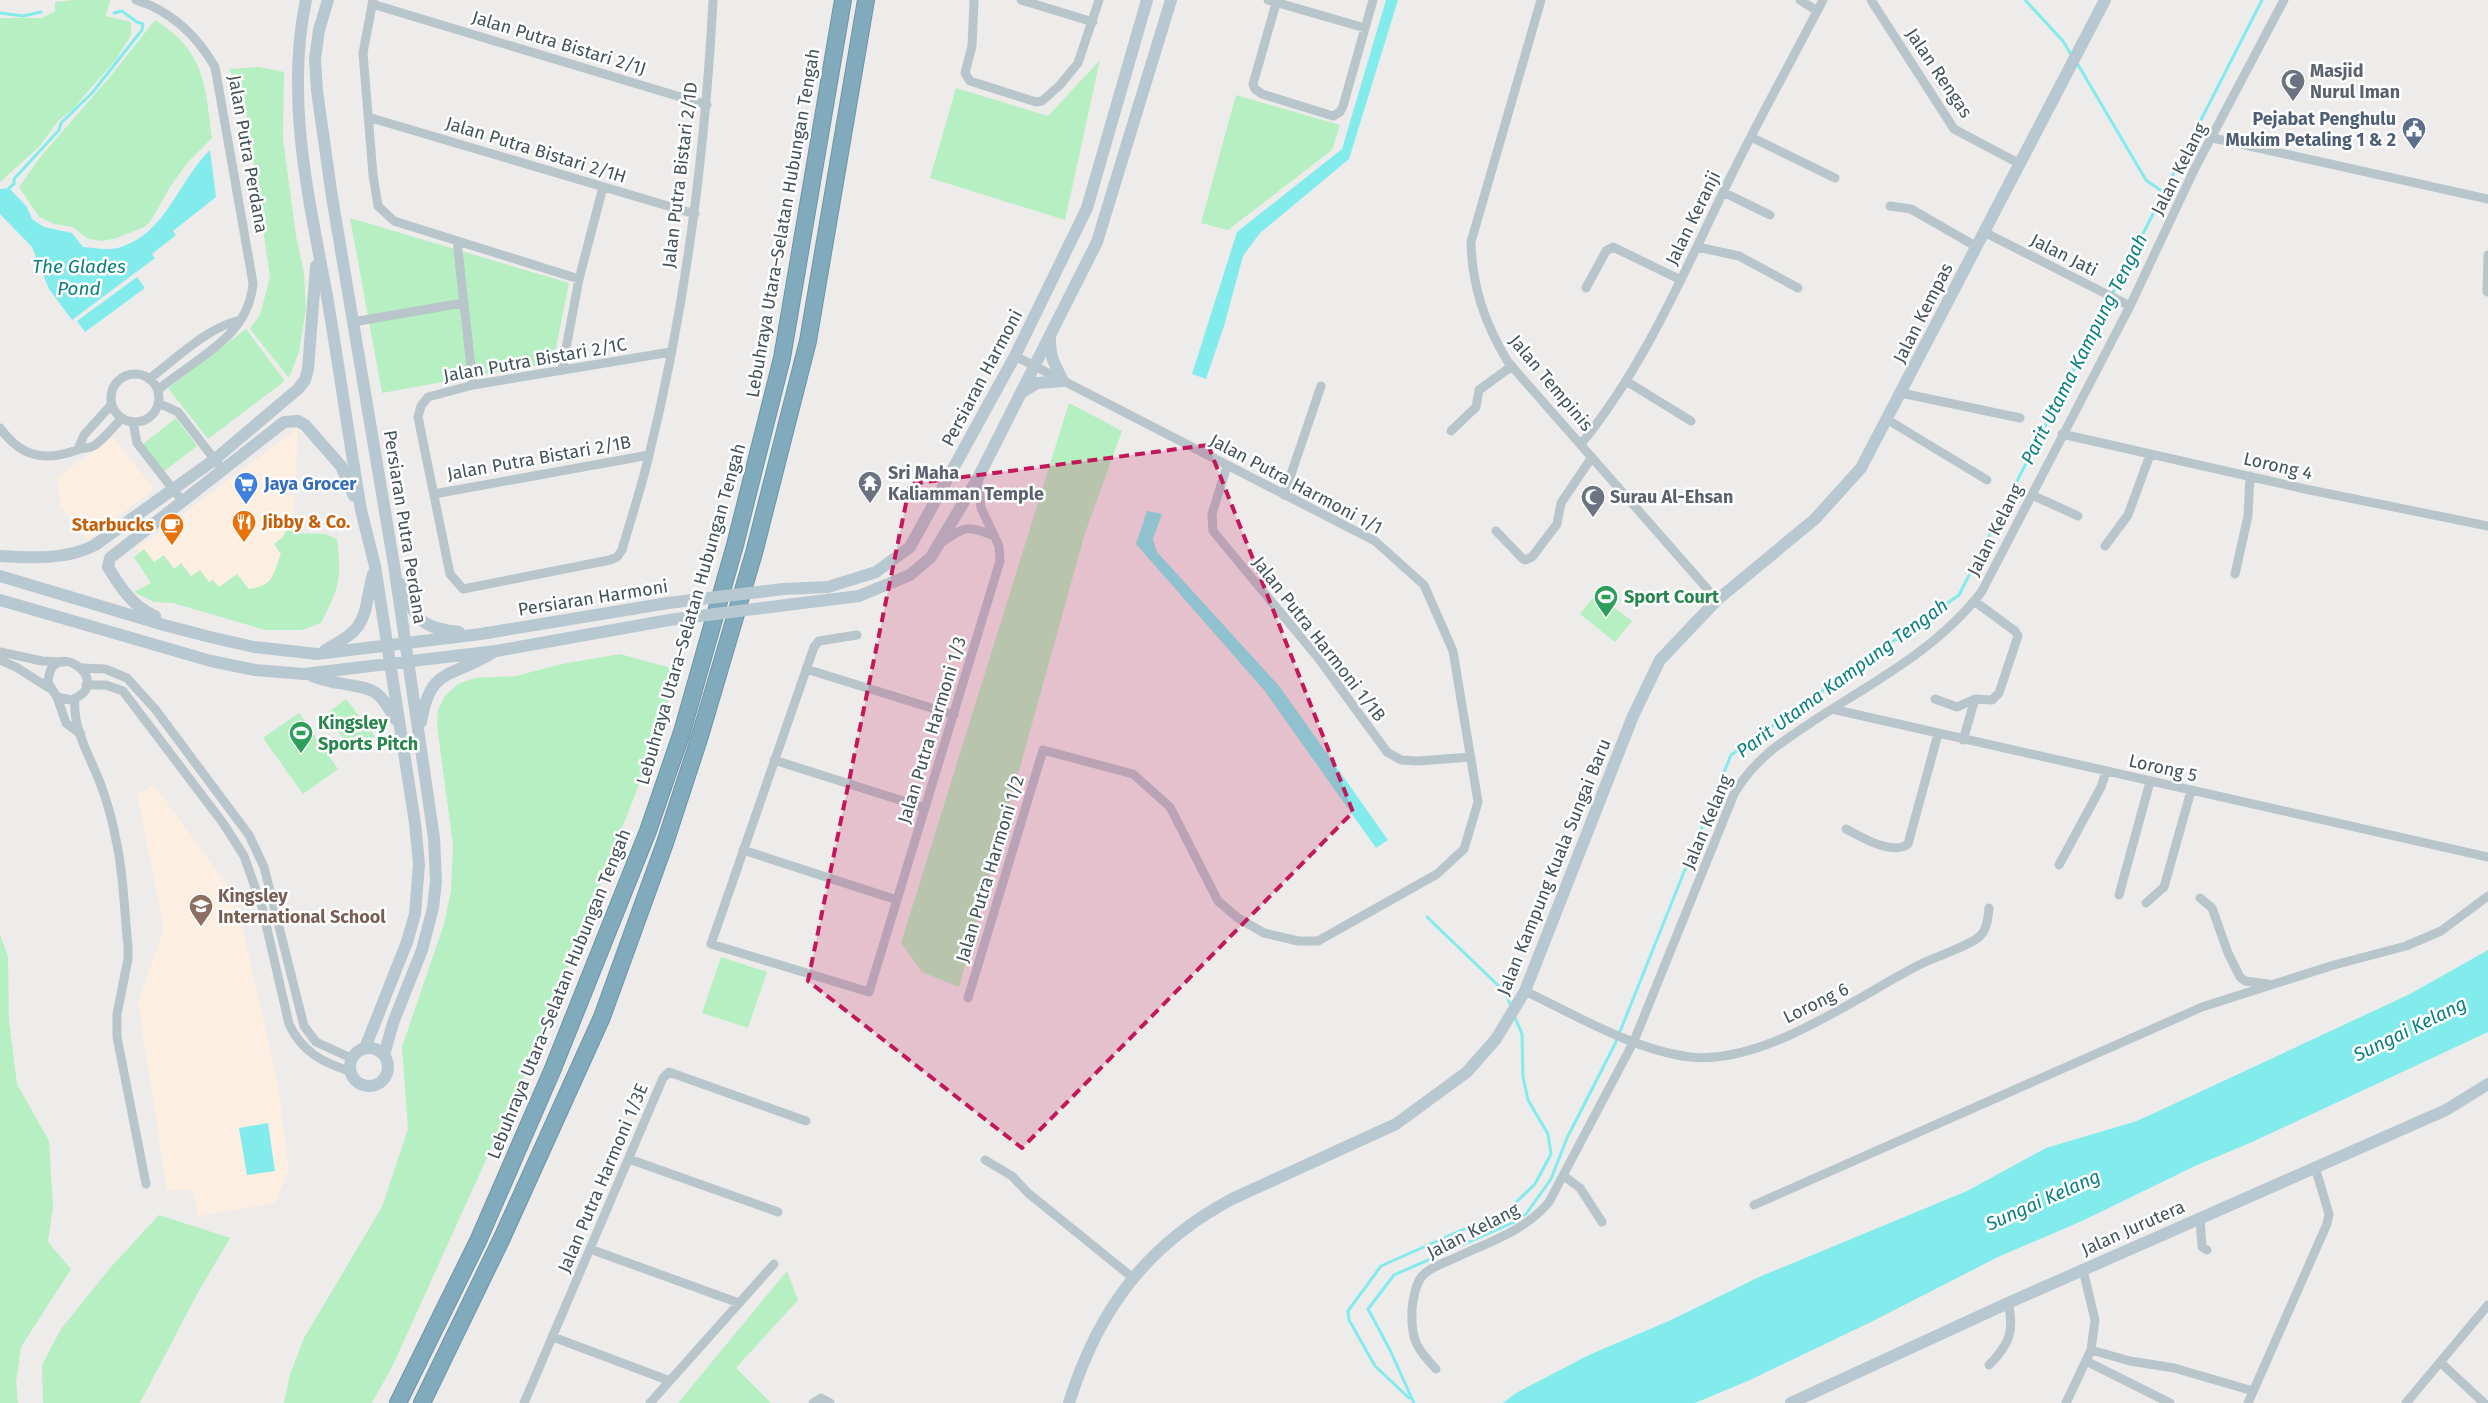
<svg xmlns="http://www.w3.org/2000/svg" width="2488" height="1403" viewBox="0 0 2488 1403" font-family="'Fira Sans',sans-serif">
<rect width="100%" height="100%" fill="#eeebeb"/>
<path fill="#fcefe1" d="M298 428 292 537 271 597 239 600 154 570 136 549Z
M113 437 154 489 87 540 60 506 58 477Z
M154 785 235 895 277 1080 289 1170 275 1203 198 1216 193 1190 167 1191 138 1002 164 929 137 793Z"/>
<path fill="#b6efc1" d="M74 0H110L106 16 131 22V35L117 58 72 110 58 121 40 146 0 182V18H42L55 11V2Z
M155 20C205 51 205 84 212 138L187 163 170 187 150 222 144 227 117 238 102 241 88 239 73 227 54 224 39 217 19 187 41 156 109 78Z
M1100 60 1065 220 930 178 956 88 1048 116Z
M259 67 284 72 283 139 296 236 304 273 306 309 299 352 289 378 250 329 260 315 270 277 244 97 229 69Z
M1236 95 1340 125 1332 150 1228 230 1201 223Z
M350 218 569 283 553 362 382 393Z
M246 329 285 381 208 439 168 388Z
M1069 403 1122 431 1085 533 959 987 922 972 901 943Z
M176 418 197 446 163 472 142 445Z
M288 526 294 533 325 534 337 539C342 581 339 587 321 623L302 630H265L173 603 154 602 134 592 151 583 134 557 144 549 154 562 164 555 174 569 181 563 191 576 200 570 209 582 213 580 219 587 237 574 249 589C275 585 272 576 281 554L274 544 283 537Z
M1596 594 1632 621 1615 642 1580 614Z
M620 654 678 670 652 751 538 1045 393 1365 372 1403H284L290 1375 304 1338 382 1207 408 1129 402 1047 444 924 451 891 453 845 437 726 438 710 445 696 458 684 475 678 516 676 562 664Z
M346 699 375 736 354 752 325 715Z
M299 713 338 769 303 794 263 738Z
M0 935 8 957 9 1021 17 1084 49 1141 53 1206 48 1242 71 1269 21 1347 16 1382 18 1403H0Z
M721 957 767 972 748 1028 702 1013Z
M159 1215 230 1238 196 1296 140 1403H43L42 1365 61 1329 110 1268Z
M787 1271 798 1300 736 1368 771 1403H678Z"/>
<path fill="#82eced" d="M1386 0H1398L1349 159 1260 233 1243 256 1224 326 1206 379 1192 374 1237 232 1342 149Z
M210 150 216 197 173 231 176 235 152 254 155 258 72 320 49 289 32 247 0 214V189L9 188 27 207 32 219 44 227 72 233 83 247C95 248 110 251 121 247 167 232 178 181 210 150Z
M137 277 145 288 85 332 77 321Z
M1147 511 1162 514 1153 539 1157 552 1280 687 1388 840 1376 848 1264 690 1136 544Z
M2488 950V1032L2252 1142 2195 1166 2082 1221 1998 1257 1871 1322 1750 1380 1695 1403H1503L1516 1393 1589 1355 1671 1320 1759 1277 1967 1191 2046 1148 2137 1121 2217 1084 2410 994Z
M268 1123 275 1171 247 1175 239 1128Z"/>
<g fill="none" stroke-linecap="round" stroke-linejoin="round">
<path stroke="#82eced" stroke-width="3" d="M2025 0 2063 41 2072 56
M0 13 23 16 41 12
M2077 63 2146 180 2163 192
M9 188 14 184V179L59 130 61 123 92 93 142 30 143 24 137 22 122 11 114 13
M1427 917 1506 993 1511 1007
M1409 1398 1375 1366 1349 1320 1348 1311 1381 1266 1509 1209 1535 1184 1551 1154 1548 1134 1528 1100 1523 1077 1522 1034 1514 1015
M1414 1403 1390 1350 1368 1309 1394 1275 1512 1223 1526 1214 1551 1179 1567 1138 1615 1044 1731 755 1959 595 2262 0"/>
<defs>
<path id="highway" d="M398 1403 478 1241 552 1071 648 831 682 732 735 545 782 358 843 0
M422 1403 502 1238 602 1017 665 843 700 736 754 553 808 341 866 0"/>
</defs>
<use href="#highway" stroke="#6c95a8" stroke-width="18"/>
<path stroke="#b8c6cb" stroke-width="9" d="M136 0C171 11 197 36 215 67L253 283C249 338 195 358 158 390
M373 0 363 53 373 175 378 206 394 221 579 279
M974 0 972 46 965 73 970 81 1036 102 1042 101 1060 85 1078 63 1099 0
M1021 0 1093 22
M1268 0 1365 28
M1277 0 1253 84 1255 89 1262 94 1333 116 1340 112 1343 106 1373 0
M1541 0 1471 242C1472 287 1485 324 1508 362L1717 600
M1800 0 1817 11
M1871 0 1954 129 2020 164
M372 4 707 105
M368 117 695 214
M1751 137 1835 178
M2213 138 2488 199
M1723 192 1770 215
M1890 206 1911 209 1977 247
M1984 232 2130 306
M457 241 473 385
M1697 247 1739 256 1798 288
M1586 288 1606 251 1613 247 1681 280
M2487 292 2488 255
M353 322 463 303
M671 352 473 385 428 397 421 406 418 417 450 574 463 589 610 560 617 557 622 550C631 518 642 486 649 455 686 306 705 153 713 0
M562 370 579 279 603 187
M111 398a24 24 0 1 1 48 0a24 24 0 1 1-48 0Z
M149 379C178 357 205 329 240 320
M1626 381 1691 421
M1901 393 2020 418
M158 403 178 412 218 464
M1888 420 1987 480
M133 422 137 443 183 502
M0 428C21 457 44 462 77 450 83 447 90 449 95 445 105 438 113 427 122 418
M1451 431 1476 407 1479 390 1512 366
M2062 434 2305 489 2488 526
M1581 444C1647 363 1686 267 1732 174 1761 115 1793 58 1823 0
M78 449 84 435 112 404
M1227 466 1212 514 1213 531 1319 659 1387 752 1401 760 1418 761 1471 757
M434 494 649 455
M1284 495 1321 386
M2032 495 2078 516
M1496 531 1522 558 1525 560 1532 557 1557 524 1561 503 1592 457
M941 543C964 527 967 524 994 536
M2105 546 2128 515 2150 455
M2235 574 2248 516 2250 476
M857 635 819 641 814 647 711 944 869 992 1000 561 999 546 981 508 978 478
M0 652 42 661 64 662
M0 660 16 667 49 688
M82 668 105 669 127 678 155 709 249 835 264 867 304 1026 316 1042 351 1058
M806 669 954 715
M86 685H106L123 691 223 823 244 856 262 907 289 1024C302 1052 322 1062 349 1071
M57 697 71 700C118 683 50 633 48 683L57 697 66 723 81 734
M75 698C72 731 92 759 102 788 108 805 113 823 116 840 124 874 124 911 128 946V959L117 1014V1037L146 1184
M1935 699 1957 707 1975 699
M1832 709 2488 857
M1963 740 1975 699 1992 700 1999 693 2018 636 2015 631 1974 601
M774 760 925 808
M1846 829C1861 837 1892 856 1908 844L1938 734
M743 850 897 900
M2059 865 2101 787 2106 772
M2119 895 2150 782
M2200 898 2212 908 2228 953 2240 977 2245 981 2268 984
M2146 903 2164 887 2191 791
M1525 991C1575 1015 1634 1050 1690 1057 1763 1065 1852 1000 1915 967 1929 959 1972 945 1980 936 1987 929 1988 918 1989 908
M968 998 1043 750 1133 774 1170 807 1218 901 1238 918 1264 933 1298 941H1318L1437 874 1464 849 1478 802 1453 651 1424 585 1375 541 1015 356
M629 1159 778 1212
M985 1160 1012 1176 1028 1193 1133 1278
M1564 1176 1580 1188 1602 1222
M1754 1205 2202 1007 2334 965 2406 946 2441 931 2488 896
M2200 1218 2202 1247 2207 1250
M590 1249 739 1303
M553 1337 670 1381
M2091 1350 2130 1361 2174 1368 2253 1391
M2086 1361 2170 1403
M2440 1362 2484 1403
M1989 1365C2009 1345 2015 1331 2008 1303
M1436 1369C1417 1349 1411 1340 1412 1312 1412 1304 1415 1287 1420 1279 1427 1268 1444 1263 1455 1258 1489 1242 1525 1231 1549 1202L1634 1041 1734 794C1756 756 1785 740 1821 716 1877 680 1941 646 1982 591L2130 306 2194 170 2284 0
M524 1403 663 1078 669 1072 806 1121
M650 1403 774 1264
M813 1403 821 1398 830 1403
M2066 1403 2091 1350 2095 1320 2083 1270
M2248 1403 2327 1224 2329 1214 2315 1167
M2406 1403 2488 1305"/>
<path stroke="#b8c8d0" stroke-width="12" d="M306 0C285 99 309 199 327 296 339 367 349 439 361 510L375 566 415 823 419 864 415 914 407 942 365 1048
M328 0 319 30 315 59 317 91 332 197 394 565 434 838 436 881 433 908 422 950 393 1023 384 1055
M1022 392 1037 383 1063 381C1055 365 1049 356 1050 337
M0 556C31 558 67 560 95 545L214 460 298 389 305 380 308 369 316 266
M0 576 164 625 210 637 254 647 317 654 481 634 668 603
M401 584C416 619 420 628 459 632
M784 589 828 587 876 572 910 547 1015 356 1087 208 1147 0
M0 600 211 661 255 670 304 674 496 651 669 620
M786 605 859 596 910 575 931 557 978 478 1097 242 1171 0
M155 616C133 607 120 587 108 567L110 558 284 422 298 421 305 425 341 466 354 496
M325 650C370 627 362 618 373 574
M312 676C321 679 330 682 339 683 372 690 377 685 395 719
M421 722C431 665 451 679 492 653
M350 1067a19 19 0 1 1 38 0a19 19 0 1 1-38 0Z
M1069 1403C1098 1310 1146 1245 1232 1199L1396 1124 1467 1072 1496 1039 1525 991 1633 716 1660 660 1717 600 1815 519 1861 468 2105 0
M1791 1403 2008 1303 2446 1110 2488 1084"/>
<use href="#highway" stroke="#81aabc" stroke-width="16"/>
<path stroke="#b8c8d0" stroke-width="12" d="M668 603 784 589
M669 620 786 605"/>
</g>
<path fill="#c2185b" fill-opacity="0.2" stroke="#c2185b" stroke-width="4" stroke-dasharray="10 6" stroke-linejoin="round" d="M1208 445 1353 812 1022 1148 808 981 910 484Z"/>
<defs>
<symbol id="mosque-pin" viewBox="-11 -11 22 30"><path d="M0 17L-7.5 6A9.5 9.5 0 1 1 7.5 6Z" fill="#6b7280" stroke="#fff"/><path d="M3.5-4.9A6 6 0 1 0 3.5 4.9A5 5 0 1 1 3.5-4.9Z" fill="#fff"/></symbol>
<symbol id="civic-pin" viewBox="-11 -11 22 30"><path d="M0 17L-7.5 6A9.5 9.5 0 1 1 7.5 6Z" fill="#5c6f8a" stroke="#fff"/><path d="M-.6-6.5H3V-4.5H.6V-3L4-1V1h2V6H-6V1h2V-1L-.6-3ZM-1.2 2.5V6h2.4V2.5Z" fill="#fff"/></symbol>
<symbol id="temple-pin" viewBox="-11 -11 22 30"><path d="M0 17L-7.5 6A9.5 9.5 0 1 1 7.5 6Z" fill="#6b7280" stroke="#fff"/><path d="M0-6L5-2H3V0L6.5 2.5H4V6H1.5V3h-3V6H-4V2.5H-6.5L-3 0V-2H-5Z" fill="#fff"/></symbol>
<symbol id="supermarket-pin" viewBox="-11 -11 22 30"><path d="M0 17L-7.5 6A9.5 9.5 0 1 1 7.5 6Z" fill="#3f7fe0" stroke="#fff"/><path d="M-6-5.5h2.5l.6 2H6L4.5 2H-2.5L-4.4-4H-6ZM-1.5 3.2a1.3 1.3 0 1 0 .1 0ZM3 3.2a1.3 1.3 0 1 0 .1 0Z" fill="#fff"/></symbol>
<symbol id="restaurant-pin" viewBox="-11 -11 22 30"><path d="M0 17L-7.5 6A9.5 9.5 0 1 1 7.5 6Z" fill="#e8710a" stroke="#fff"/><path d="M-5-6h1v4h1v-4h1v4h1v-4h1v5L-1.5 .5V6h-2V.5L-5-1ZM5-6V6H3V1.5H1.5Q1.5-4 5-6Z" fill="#fff"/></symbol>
<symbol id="cafe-pin" viewBox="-11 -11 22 30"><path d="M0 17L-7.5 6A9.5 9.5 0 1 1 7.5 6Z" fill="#e8710a" stroke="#fff"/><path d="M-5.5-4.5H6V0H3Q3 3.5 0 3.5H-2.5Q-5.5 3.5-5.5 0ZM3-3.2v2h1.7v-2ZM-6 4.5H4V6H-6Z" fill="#fff"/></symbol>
<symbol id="stadium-pin" viewBox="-11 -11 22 30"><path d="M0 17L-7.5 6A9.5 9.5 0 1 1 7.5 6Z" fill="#2e9e5b" stroke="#fff"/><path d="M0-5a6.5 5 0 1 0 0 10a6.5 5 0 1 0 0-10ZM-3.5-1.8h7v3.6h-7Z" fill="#fff"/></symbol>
<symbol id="school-pin" viewBox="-11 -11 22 30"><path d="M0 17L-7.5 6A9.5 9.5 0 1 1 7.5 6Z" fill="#8d6e63" stroke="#fff"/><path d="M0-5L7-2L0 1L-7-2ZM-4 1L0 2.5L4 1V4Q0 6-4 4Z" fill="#fff"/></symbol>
</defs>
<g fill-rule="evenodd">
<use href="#mosque-pin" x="2279" y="67" width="28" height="38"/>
<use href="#civic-pin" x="2400" y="115" width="28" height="38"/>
<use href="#temple-pin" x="856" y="469" width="28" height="38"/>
<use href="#supermarket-pin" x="232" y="470" width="28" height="38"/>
<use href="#mosque-pin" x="1579" y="483" width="28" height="38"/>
<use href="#restaurant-pin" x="230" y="508" width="28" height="38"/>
<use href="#cafe-pin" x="158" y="511" width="28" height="38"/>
<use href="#stadium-pin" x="1592" y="583" width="28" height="38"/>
<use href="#stadium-pin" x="287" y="719" width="28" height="38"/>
<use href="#school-pin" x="187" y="892" width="28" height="38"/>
</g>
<g text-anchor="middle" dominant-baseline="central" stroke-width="5" stroke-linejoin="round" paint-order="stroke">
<g font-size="18" fill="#435359" stroke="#fff">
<text transform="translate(559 43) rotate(17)">Jalan Putra Bistari 2/1J</text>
<text transform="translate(1939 73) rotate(56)">Jalan Rengas</text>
<text transform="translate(536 150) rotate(17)">Jalan Putra Bistari 2/1H</text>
<text transform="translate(248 154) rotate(80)">Jalan Putra Perdana</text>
<text transform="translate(2179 169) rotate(-63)">Jalan Kelang</text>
<text transform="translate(680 175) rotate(-83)">Jalan Putra Bistari 2/1D</text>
<text transform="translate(1693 218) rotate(-64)">Jalan Keranji</text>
<text transform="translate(783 223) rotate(-80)">Lebuhraya Utara–Selatan Hubungan Tengah</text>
<text transform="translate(2064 255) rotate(27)">Jalan Jati</text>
<text transform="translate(1923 313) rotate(-63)">Jalan Kempas</text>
<text transform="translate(535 360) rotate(-10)">Jalan Putra Bistari 2/1C</text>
<text transform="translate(982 378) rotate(-62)">Persiaran Harmoni</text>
<text transform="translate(1551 383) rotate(50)">Jalan Tempinis</text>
<text transform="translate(539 458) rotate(-10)">Jalan Putra Bistari 2/1B</text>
<text transform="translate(2278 466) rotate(13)">Lorong 4</text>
<text transform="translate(1296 484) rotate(28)">Jalan Putra Harmoni 1/1</text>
<text transform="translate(405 527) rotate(81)">Persiaran Putra Perdana</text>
<text transform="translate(1995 530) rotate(-63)">Jalan Kelang</text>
<text transform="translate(593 598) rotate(-9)">Persiaran Harmoni</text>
<text transform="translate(691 614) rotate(-74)">Lebuhraya Utara–Selatan Hubungan Tengah</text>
<text transform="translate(1319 639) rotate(52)">Jalan Putra Harmoni 1/1B</text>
<text transform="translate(932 730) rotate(-73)">Jalan Putra Harmoni 1/3</text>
<text transform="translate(2163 768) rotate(13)">Lorong 5</text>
<text transform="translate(1707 822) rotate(-67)">Jalan Kelang</text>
<text transform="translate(1554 867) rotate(-68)">Jalan Kampung Kuala Sungai Baru</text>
<text transform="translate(990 869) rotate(-73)">Jalan Putra Harmoni 1/2</text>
<text transform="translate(559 994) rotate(-68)">Lebuhraya Utara–Selatan Hubungan Tengah</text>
<text transform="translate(1816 1003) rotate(-26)">Lorong 6</text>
<text transform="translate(603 1178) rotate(-67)">Jalan Putra Harmoni 1/3E</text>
<text transform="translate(2133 1228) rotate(-24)">Jalan Jurutera</text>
<text transform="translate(1473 1231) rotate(-27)">Jalan Kelang</text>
</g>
<g font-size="18" font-weight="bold" fill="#5b616d" stroke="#fff" text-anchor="start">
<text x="2310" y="71">Masjid<tspan x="2310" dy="21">Nurul Iman</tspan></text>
<text x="888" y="473">Sri Maha<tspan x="888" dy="21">Kaliamman Temple</tspan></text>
<text x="1610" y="497">Surau Al-Ehsan</text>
</g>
<g font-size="18" font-weight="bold" fill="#4e5e75" stroke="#fff" text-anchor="end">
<text x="2396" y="119">Pejabat Penghulu<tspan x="2396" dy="21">Mukim Petaling 1 &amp; 2</tspan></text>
</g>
<g font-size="18" font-weight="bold" fill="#366cbe" stroke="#fff" text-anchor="start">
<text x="264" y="484">Jaya Grocer</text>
</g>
<g font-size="18" font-weight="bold" fill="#c56008" stroke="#fff" text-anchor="start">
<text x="262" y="522">Jibby &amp; Co.</text>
<text x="154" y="525" text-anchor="end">Starbucks</text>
</g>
<g font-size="18" font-weight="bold" fill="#27864d" stroke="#fff" text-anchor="start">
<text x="1624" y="597">Sport Court</text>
<text x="318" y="723">Kingsley<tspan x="318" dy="21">Sports Pitch</tspan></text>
</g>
<g font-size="18" font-weight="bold" fill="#785e54" stroke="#fff" text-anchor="start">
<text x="218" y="896">Kingsley<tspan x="218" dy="21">International School</tspan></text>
</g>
<g font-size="19" font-style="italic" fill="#0a8082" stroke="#fff">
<text x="79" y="266">The Glades<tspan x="79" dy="22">Pond</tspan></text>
<text transform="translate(2084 349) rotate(-63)">Parit Utama Kampung Tengah</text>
<text transform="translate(1842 678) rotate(-36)">Parit Utama Kampung Tengah</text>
<text transform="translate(2410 1029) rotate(-26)">Sungai Kelang</text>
<text transform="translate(2043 1200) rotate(-24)">Sungai Kelang</text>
</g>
</g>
</svg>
